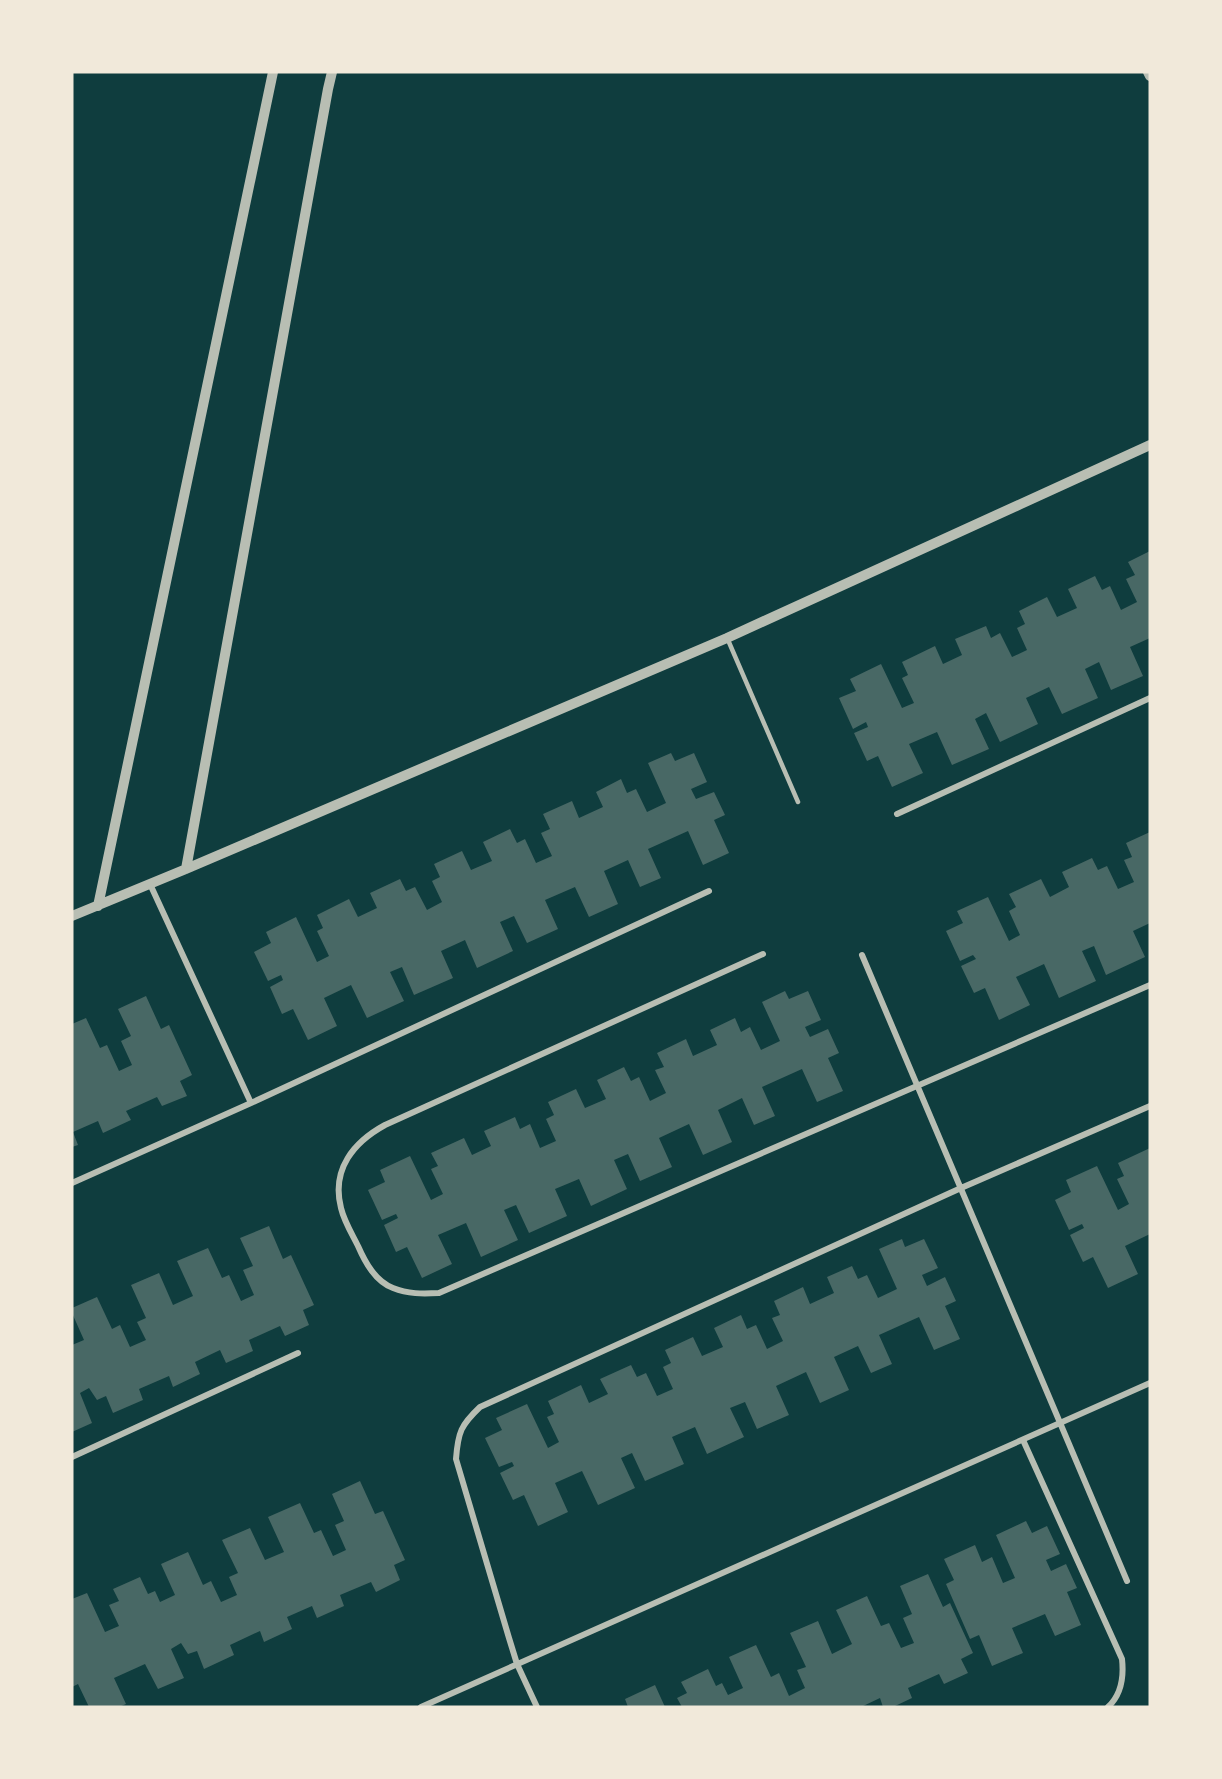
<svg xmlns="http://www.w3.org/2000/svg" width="1222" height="1779" viewBox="0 0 1222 1779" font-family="'Roboto Condensed',sans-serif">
<rect width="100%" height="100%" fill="#0f3d3e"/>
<path fill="#486865" d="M1150 551V638L1130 647 1143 676 1111 690 1099 662 1085 669 1098 698 1062 714 1049 687 1026 698 1038 724 1000 742 986 713 975 719 989 749 952 765 937 732 909 744 923 773 892 787 878 756 867 761 854 733 868 727 866 722 853 729 839 698 856 691 850 679 881 664 902 708 914 703 902 678 908 675 902 662 935 646 943 664 962 655 955 639 986 626 991 638 1000 633 1012 657 1027 650 1017 628 1025 624 1019 611 1047 597 1057 617 1077 608 1068 589 1095 576 1102 590 1110 586 1121 610 1137 602 1126 579 1135 575 1128 562Z
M671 753 675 761 694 753 707 782 691 789 696 799 714 792 725 815 714 820 729 853 703 865 688 831 648 849 661 878 640 887 628 860 604 871 618 904 589 917 575 887 545 900 558 929 527 943 514 916 500 922 513 951 477 968 465 940 441 951 453 978 414 995 402 967 390 972 404 1001 367 1018 351 985 324 998 337 1026 308 1040 293 1009 282 1014 270 987 283 980 281 975 268 981 254 952 271 943 266 932 296 917 317 962 329 956 317 931 323 928 317 915 349 899 358 917 377 908 370 893 400 879 406 891 415 887 427 910 442 902 432 881 440 877 434 864 462 851 471 870 492 861 483 842 510 829 517 843 525 839 536 863 552 856 541 833 550 829 543 814 572 801 579 818 603 807 596 792 621 779 627 793 636 789 647 812 666 803 648 763Z
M1150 832V923L1133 931 1145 957 1106 975 1094 946 1082 951 1096 981 1059 998 1044 964 1016 977 1030 1005 999 1020 985 988 974 993 961 966 976 959 973 955 960 961 946 931 963 923 957 911 988 897 1009 941 1020 935 1009 911 1016 907 1009 894 1041 879 1050 897 1069 887 1062 872 1092 858 1098 870 1107 866 1118 889 1134 882 1124 860 1132 857 1126 843Z
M785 991 789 999 808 991 821 1020 805 1027 810 1037 828 1029 839 1053 828 1058 843 1091 817 1102 802 1069 762 1087 775 1116 754 1125 742 1098 718 1110 732 1142 703 1155 689 1124 659 1138 672 1167 640 1181 628 1154 614 1160 627 1189 591 1206 579 1179 555 1189 567 1216 529 1233 516 1205 504 1210 518 1240 481 1257 466 1223 438 1235 452 1264 422 1278 407 1247 396 1252 384 1225 398 1218 396 1214 382 1220 368 1190 385 1182 380 1170 410 1156 431 1200 443 1194 431 1169 438 1166 431 1153 464 1138 472 1155 491 1146 484 1131 515 1117 520 1129 530 1124 540 1148 556 1141 546 1119 554 1115 548 1102 576 1089 585 1108 606 1099 597 1080 624 1067 631 1081 639 1077 650 1101 666 1093 655 1070 664 1067 657 1053 686 1039 693 1056 717 1045 710 1030 735 1018 741 1032 750 1027 761 1050 780 1041 762 1002Z
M146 996 161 1029 169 1025 192 1075 180 1081 187 1096 162 1106 157 1097 126 1111 131 1120 103 1133 98 1121 73 1132 78 1145 72 1147V1024L86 1018 100 1048 107 1045 119 1071 132 1065 121 1041 131 1036 118 1009Z
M1150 1148V1234L1125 1246 1138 1274 1108 1288 1093 1257 1083 1262 1070 1235 1084 1228 1082 1224 1069 1230 1055 1200 1071 1192 1066 1180 1097 1166 1118 1210 1129 1204 1117 1179 1124 1176 1118 1163Z
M269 1226 283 1259 291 1255 314 1305 303 1310 309 1325 285 1336 280 1326 249 1340 253 1351 226 1363 220 1350 195 1362 200 1374 173 1387 169 1376 139 1389 143 1400 113 1413 106 1396 97 1400 89 1388 80 1393 92 1423 72 1432V1345L84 1340 72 1313V1308L97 1297 112 1329 120 1325 130 1347 146 1340 137 1322 146 1318 131 1285 159 1273 173 1305 193 1296 177 1261 208 1248 222 1278 229 1275 241 1301 254 1295 243 1270 253 1266 240 1238Z
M902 1239 905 1247 924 1239 938 1268 922 1275 927 1286 945 1277 956 1301 945 1306 960 1339 934 1350 919 1317 879 1335 892 1364 871 1373 858 1346 834 1357 849 1390 820 1403 806 1372 776 1386 789 1415 757 1429 745 1402 730 1408 744 1437 707 1454 695 1427 672 1437 684 1464 645 1481 632 1453 621 1458 635 1488 598 1505 582 1471 555 1483 568 1512 538 1526 524 1495 513 1500 500 1473 514 1466 512 1462 499 1467 485 1438 502 1430 496 1418 527 1404 548 1448 559 1442 547 1417 554 1414 548 1401 581 1385 589 1403 608 1394 600 1379 631 1365 637 1377 646 1373 657 1396 673 1389 663 1367 671 1363 665 1350 693 1337 702 1356 723 1347 714 1328 741 1315 747 1329 756 1325 767 1349 783 1341 772 1318 780 1315 774 1301 803 1287 810 1304 834 1293 827 1277 852 1266 858 1279 867 1275 878 1298 897 1289 879 1249Z
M360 1481 375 1514 383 1511 405 1560 394 1565 400 1580 376 1592 371 1582 340 1595 344 1606 317 1618 312 1606 287 1617 292 1629 264 1642 260 1631 230 1645 234 1655 204 1669 197 1651 188 1654 181 1643 171 1649 184 1678 158 1689 145 1664 114 1678 126 1704 119 1707H89L78 1684 72 1687V1599L87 1593 105 1632 119 1626 109 1605 119 1601 113 1589 140 1577 148 1594 155 1591 160 1602 175 1595 161 1564 188 1552 203 1585 211 1581 221 1602 237 1595 229 1577 238 1573 222 1540 250 1528 265 1560 284 1552 268 1517 300 1503 314 1533 321 1530 333 1556 346 1550 335 1525 344 1521 332 1494Z
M1026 1521 1032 1533 1047 1526 1060 1554 1046 1560 1051 1571 1066 1564 1077 1588 1067 1592 1081 1625 1055 1636 1045 1614 1012 1628 1023 1653 992 1666 979 1635 970 1639 946 1584 954 1580 944 1559 975 1545 982 1562 992 1557 1003 1583 1015 1578 996 1535Z
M928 1574 943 1607 950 1603 973 1653 961 1659 968 1673 944 1684 939 1674 908 1688 912 1698 893 1707H883L880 1698 861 1707H682L677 1698 687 1693 681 1682 708 1669 716 1686 722 1683 728 1695 743 1688 729 1657 756 1645 771 1677 779 1673 789 1696 805 1688 797 1670 806 1667 790 1633 818 1621 832 1654 852 1644 836 1610 867 1596 881 1626 889 1623 901 1648 914 1643 903 1618 912 1614 900 1586Z
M655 1685 665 1707H628L625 1699Z"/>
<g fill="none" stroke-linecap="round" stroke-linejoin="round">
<path stroke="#b8beb3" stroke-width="4.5" d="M728 640 798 802"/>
<path stroke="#b8beb3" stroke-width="6" d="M897 814 1150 698
M150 884 251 1103
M763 954 385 1125C354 1142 331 1169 341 1208 344 1221 352 1234 358 1246 365 1262 375 1281 393 1288 408 1294 422 1294 439 1293L1150 985
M862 955 1127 1581
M72 1183 251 1103 709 891
M1023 1440 1122 1659C1124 1677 1122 1694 1108 1707
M72 1457 298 1353
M421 1707 1150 1383
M537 1707 517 1664 509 1638 456 1459C458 1432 461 1425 480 1407L961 1188 1150 1106"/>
<path stroke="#b8beb3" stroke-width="10" d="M1148 72 1150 76
M186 869 328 89 332 72
M98 906 273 72
M72 916 186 869 727 638 1150 445"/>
</g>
<rect width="1222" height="1779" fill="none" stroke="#f1e9da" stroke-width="147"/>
</svg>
